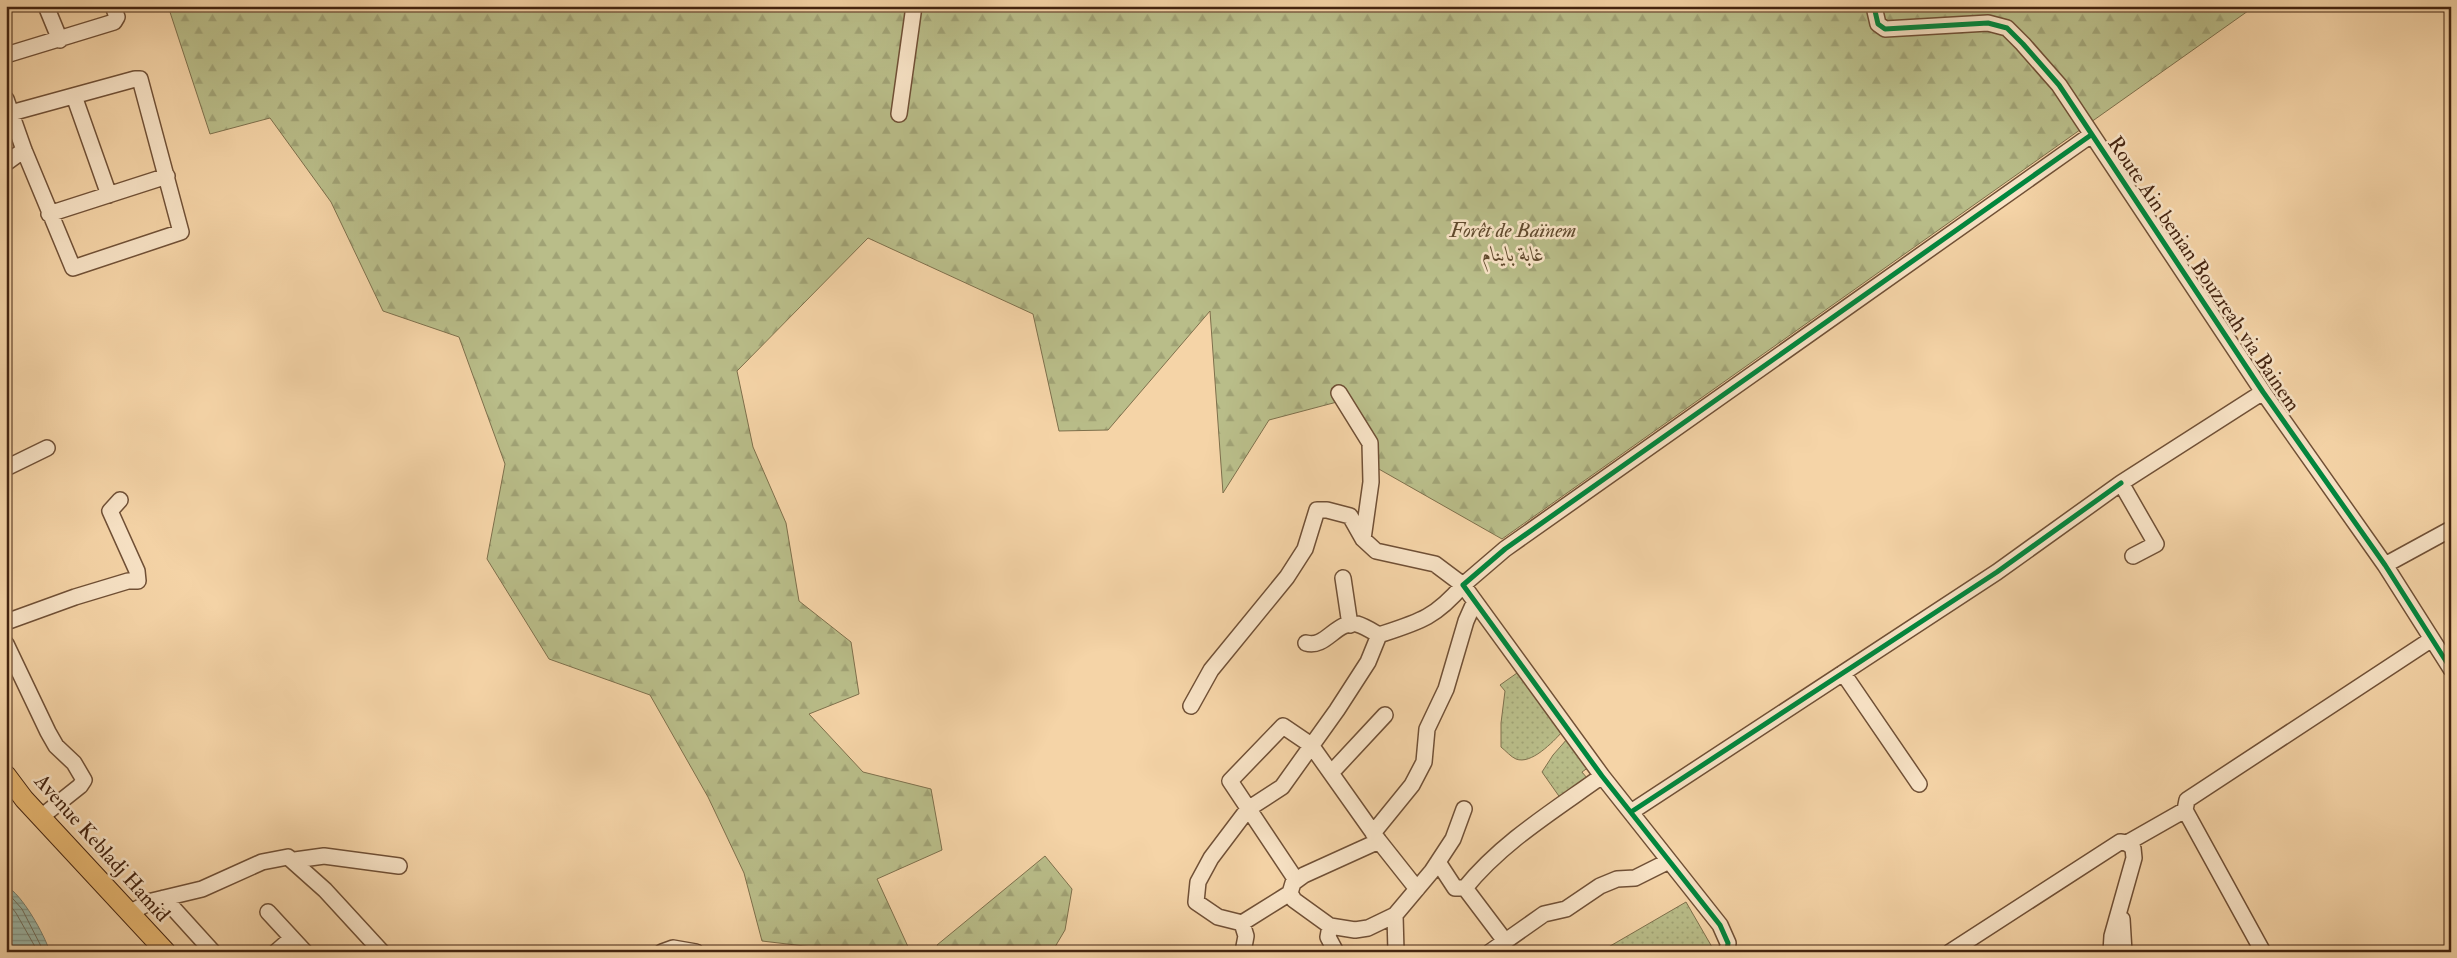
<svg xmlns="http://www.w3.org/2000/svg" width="2457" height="958" viewBox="0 0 2457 958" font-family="'IM FELL Double Pica',Amiri,serif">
<defs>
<pattern id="grass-dots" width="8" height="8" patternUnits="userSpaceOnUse" patternTransform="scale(1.25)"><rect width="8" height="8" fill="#b9bd89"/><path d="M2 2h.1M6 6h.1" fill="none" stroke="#a0a275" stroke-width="1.8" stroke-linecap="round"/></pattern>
<pattern id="forest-firs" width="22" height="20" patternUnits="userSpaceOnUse" patternTransform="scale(1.25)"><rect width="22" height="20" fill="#b9bd89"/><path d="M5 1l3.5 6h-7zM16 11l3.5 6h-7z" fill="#a0a275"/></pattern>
<pattern id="water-rules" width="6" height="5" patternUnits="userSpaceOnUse" patternTransform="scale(1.25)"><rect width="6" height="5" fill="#9cb8a9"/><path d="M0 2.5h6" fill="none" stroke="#819588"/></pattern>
</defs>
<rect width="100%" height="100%" fill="#f5d4a7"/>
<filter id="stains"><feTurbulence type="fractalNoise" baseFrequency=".004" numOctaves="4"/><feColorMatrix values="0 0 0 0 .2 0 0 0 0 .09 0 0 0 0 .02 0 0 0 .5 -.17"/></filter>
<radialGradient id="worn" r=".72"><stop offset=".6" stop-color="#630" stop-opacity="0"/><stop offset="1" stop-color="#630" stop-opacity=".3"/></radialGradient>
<path fill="url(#grass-dots)" stroke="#7e704c" d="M1517 673 1562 732C1553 742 1531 765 1516 759 1511 757 1506 751 1501 747V723L1505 691 1500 685Z
M1568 738 1589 767 1582 772 1587 778 1561 799 1542 772 1553 755Z
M1686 902 1712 947 1711 952H1606L1605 949Z"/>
<path fill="url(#forest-firs)" stroke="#7e704c" d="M168 6H2255L1502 539 1377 468 1337 402 1269 420 1223 493 1210 311 1108 430 1059 431 1033 314 868 238 737 371 753 447 786 523 799 601 851 642 859 694 809 714 863 772 931 789 942 850 877 879 910 951H846L762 941 744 873 708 797 650 695 549 659 487 559 505 464 459 337 383 311 331 202 270 118 210 134Z
M1045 856 1072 889 1065 930 1052 952H940L937 945Z"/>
<path fill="url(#water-rules)" stroke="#797d6c" d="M6 886C22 894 44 934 50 952H6Z"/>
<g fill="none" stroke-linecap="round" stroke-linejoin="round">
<path stroke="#706e5c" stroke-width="1" d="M6 891 22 909 44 952
M6 900 16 913 38 952"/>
<defs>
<path id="minor" d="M46 6 60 40
M1877 6 1875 11 1878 24 1885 29 1988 23 2007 28 2023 44 2059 85 2263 392 2385 565 2451 669
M6 55 114 22 117 17 113 6
M74 96 109 195
M6 99 24 150 73 268 181 232 140 79H135L11 113
M899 114 914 6
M6 163 24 150
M49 214 167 176
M1339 393 1370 443 1371 482 1363 539
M6 468 47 448
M2133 556 2156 544 2121 483 2263 392
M2385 565 2451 529
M1343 578 1350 625
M6 622 75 597 128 581H138L137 571 110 511 120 500
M1306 643C1326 649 1336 620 1357 624 1364 626 1372 631 1379 635
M6 644 48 732 56 746 74 763 84 780 80 786 41 817
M1843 673 1919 784
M1191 706 1211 670 1287 577 1305 549 1317 510H1327L1350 516 1363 539 1376 551 1435 564 1463 585C1435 618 1419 622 1379 635L1368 662 1337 710 1282 787 1248 809 1211 858 1198 882 1196 902 1218 917 1242 923
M1331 773 1385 715
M1631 812 1997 572 2121 483
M1373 833 1412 785 1424 762 1427 729 1446 689 1466 621 1474 603
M1379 841 1304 875 1293 883 1290 893 1294 900 1330 926 1355 930 1368 928 1395 915 1432 871 1453 839 1464 809
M2127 843 2185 810
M295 860 324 856 399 866
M1438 862 1455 888H1465L1505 941
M1296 880 1230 781 1283 726 1311 745 1379 841 1417 889
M1465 888C1502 842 1555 810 1602 776
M164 898 213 952
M131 912 152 901 202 889 262 862 288 857 325 890 382 952
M268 912 305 952
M1395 915 1396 952
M2122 919 2124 952
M1330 926 1328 937 1336 952
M276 952 292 938
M662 952 673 948 696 952
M1243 952 1246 936 1242 923 1290 893
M1490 952 1544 914 1566 909 1600 886 1617 879 1635 878 1669 861
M1727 952 1728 943 1720 925 1602 776 1463 585 1505 549 2091 135
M1950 952 2120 842 2127 843 2133 848 2134 858 2112 936 2111 952
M2263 952 2185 810 2187 800 2432 639"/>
<path id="major" d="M6 775 24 799 166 952"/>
</defs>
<use href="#minor" stroke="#705036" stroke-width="18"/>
<use href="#major" stroke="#442410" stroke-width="21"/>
<use href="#minor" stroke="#f8e3c6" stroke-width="15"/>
<use href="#major" stroke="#eaba74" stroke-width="19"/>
<defs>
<path id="cycleway" d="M1877 6 1875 11 1878 24 1885 29 1988 23 2007 28 2023 44 2059 85 2263 392 2385 565 2451 669
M1631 812 1997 572 2121 483
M1727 952 1728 943 1720 925 1602 776 1463 585 1505 549 2091 135"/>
</defs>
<use href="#cycleway" stroke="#f8e3c6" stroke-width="8"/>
<use href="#cycleway" stroke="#00873e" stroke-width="5"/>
</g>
<g text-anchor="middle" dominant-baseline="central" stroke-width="5" stroke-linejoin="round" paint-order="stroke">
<g font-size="21" font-style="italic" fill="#614a2e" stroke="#f8e3c6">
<text x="1513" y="230">Forêt de Baïnem<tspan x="1513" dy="24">غابة باينام</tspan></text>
</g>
<g font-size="21" fill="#442410" stroke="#f8e3c6">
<text transform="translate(2204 274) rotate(56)">Route Ain benian Bouzreah via Bainem</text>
<text transform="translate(102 848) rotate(48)">Avenue Kebladj Hamid</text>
</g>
</g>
<rect width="2457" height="958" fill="none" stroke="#f5d4a7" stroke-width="25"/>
<rect x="8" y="8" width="2442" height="943" fill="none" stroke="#442410" stroke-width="2.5"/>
<rect x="12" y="12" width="2432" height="933" fill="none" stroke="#442410"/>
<rect width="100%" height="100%" filter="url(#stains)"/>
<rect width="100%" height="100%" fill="url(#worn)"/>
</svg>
